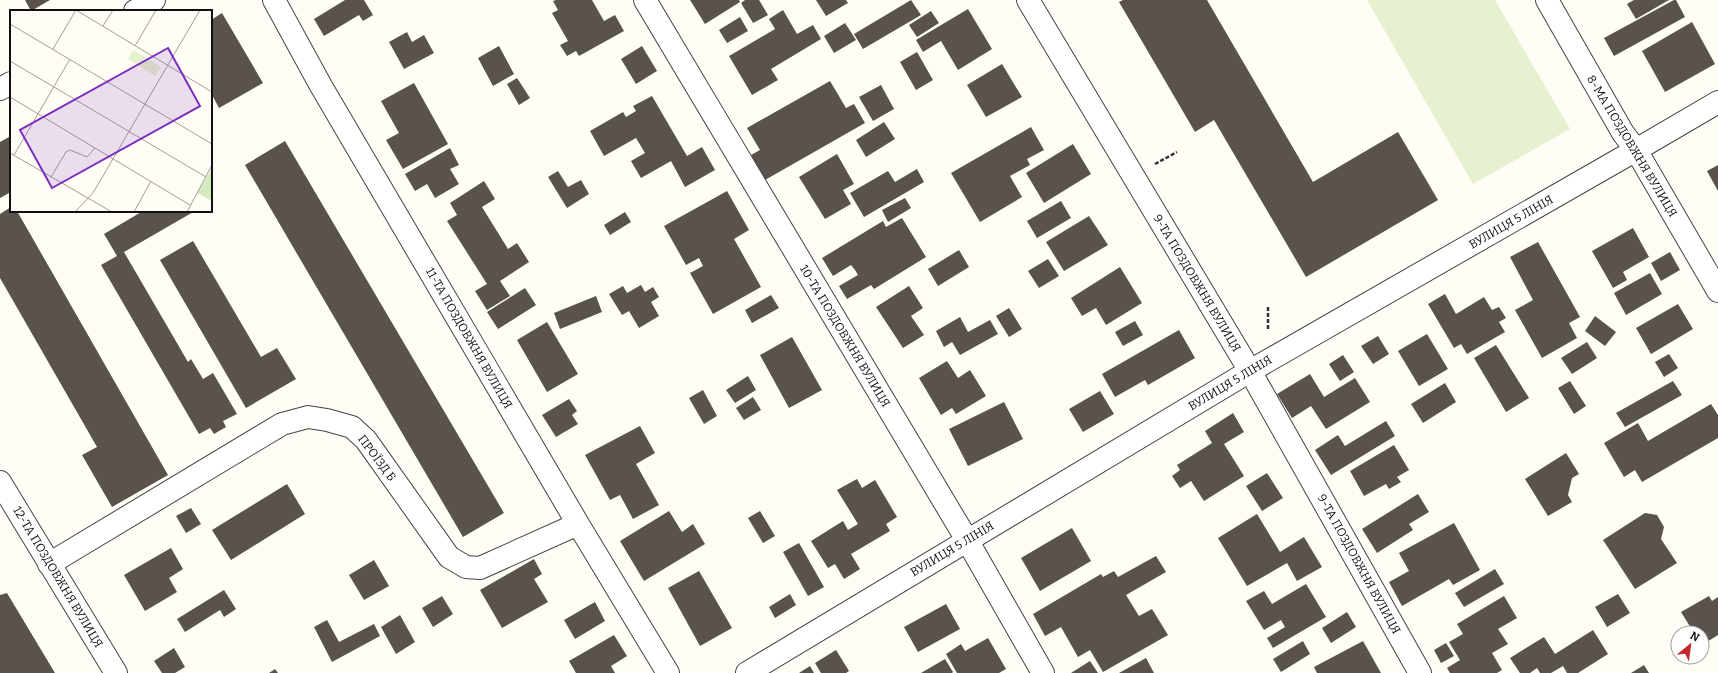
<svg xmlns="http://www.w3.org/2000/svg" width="1718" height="673" viewBox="0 0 1718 673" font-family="Bitter,serif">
<rect width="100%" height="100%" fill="#fffdf5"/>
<path fill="#e6f2cf" d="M1367 0H1495L1570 129 1473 184Z"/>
<path fill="#5a524d" d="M25 0H50L31 11Z
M345 0H364L373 15 363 21 359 15 324 36 314 19Z
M556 0H592L604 21 615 15 624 31 579 56 576 51 567 56 560 45 568 41 552 13 558 10 553 1Z
M690 0H739L740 2 705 24Z
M745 0H759L768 15 753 23 741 3Z
M816 0H846L848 3 826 16Z
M911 0 921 15 863 49 854 34Z
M1123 0H1207L1313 182 1398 132 1438 200 1306 277 1214 120 1195 132 1119 2Z
M1634 0H1669L1636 19 1627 4Z
M1674 0H1676L1685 17 1614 56 1604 38Z
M968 9 992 49 958 70 941 41 923 52 916 40Z
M783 10 797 34 813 25 821 39 771 69 778 80 752 95 729 56 775 29 769 19Z
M931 11 939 23 917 37 909 25Z
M222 13 263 83 219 108 211 93V20Z
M740 17 748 31 727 43 719 30Z
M1692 22 1715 64 1665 92 1642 51Z
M845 23 856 40 834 53 824 36Z
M407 32 412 42 424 35 434 53 404 69 389 42Z
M499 46 514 74 493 86 478 58Z
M642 46 657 71 636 84 621 59Z
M917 52 933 80 916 90 900 62Z
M1002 64 1022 97 986 117 967 85Z
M517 78 530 98 519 105 507 84Z
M830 81 846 108 854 104 865 123 765 180 751 155 760 150 747 128Z
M414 83 448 144 403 169 386 140 399 133 381 101Z
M881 85 894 109 873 121 859 97Z
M652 96 687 156 702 147 715 170 685 187 671 161 641 178 631 161 645 153 636 138 604 156 590 131 623 112 626 117 636 111 633 106Z
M884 122 895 139 866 157 856 140Z
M1031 127 1044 150 1027 159 1030 165 1010 176 1022 197 980 222 951 173Z
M11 136V192L0 198V142Z
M285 141 504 513 463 537 245 165Z
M1073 144 1091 174 1044 203 1026 173Z
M450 148 459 165 450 169 459 184 435 198 427 184 415 191 405 174Z
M837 154 854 184 843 190 851 204 825 219 799 177Z
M1718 165V191L1707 171Z
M917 169 924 182 864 217 850 193 888 171 895 182Z
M558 171 568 187 581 180 589 194 567 208 548 177Z
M484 181 495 199 482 207 508 249 517 243 529 262 500 281 510 296 487 310 475 291 487 284 447 221 457 215 450 203Z
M727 191 749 230 734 239 761 287 713 314 690 273 703 266 699 258 686 265 664 226Z
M905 198 911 208 888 222 882 210Z
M1061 201 1071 218 1037 238 1027 221Z
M11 207V211H17L168 475 112 507 82 455 97 447 0 278V214Z
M143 211H195L124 252 188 362 191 359 203 379 213 373 237 414 223 421 226 427 214 434 210 428 199 434 101 265 117 256 104 234Z
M625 212 631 222 610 235 604 225Z
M1089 216 1108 245 1064 271 1046 242Z
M902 218 926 257 874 289 871 285 847 299 839 286 858 275 855 270 851 265 833 276 822 258 883 221 886 227Z
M1633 228 1649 257 1623 272 1627 280 1613 288 1592 251Z
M193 241 261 357 277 348 296 379 246 408 160 260Z
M1538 242 1580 317 1569 323 1577 338 1542 358 1515 310 1533 300 1510 257Z
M959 250 969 267 938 286 928 269Z
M1670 252 1680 270 1661 281 1651 263Z
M1048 259 1059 276 1039 288 1028 271Z
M1120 267 1142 303 1106 325 1096 308 1082 316 1071 298Z
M1650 273 1662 294 1626 315 1614 293Z
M641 285 645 292 653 287 659 297 651 302 659 316 639 328 629 311 622 315 609 294 623 286 627 293Z
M909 286 923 308 911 316 924 335 903 348 876 307Z
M525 288 536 305 498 329 487 312Z
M1445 294 1456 314 1484 297 1492 310 1499 307 1506 318 1499 322 1505 332 1467 354 1461 344 1454 348 1428 304Z
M771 295 779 308 752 323 745 310Z
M596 296 602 312 560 329 554 313Z
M1678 304 1693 329 1651 354 1636 328Z
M1009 308 1022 329 1009 337 996 316Z
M1595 316 1616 332 1605 346 1585 331Z
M960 317 968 332 990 320 998 334 960 355 952 342 944 347 936 331Z
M1135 321 1143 335 1123 346 1115 332Z
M547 322 578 374 547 392 517 340Z
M1179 330 1195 358 1148 385 1145 380 1115 397 1102 374Z
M1427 334 1448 369 1419 386 1398 351Z
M1378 336 1389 354 1373 364 1361 346Z
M792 337 822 390 789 408 760 355Z
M1587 342 1597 358 1572 374 1561 358Z
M1496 345 1529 398 1506 412 1474 358Z
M1669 354 1678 368 1664 377 1655 362Z
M1343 355 1354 372 1340 381 1329 364Z
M947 361 958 378 970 370 986 396 956 414 952 408 941 415 919 378Z
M1310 374 1324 397 1355 378 1370 402 1326 429 1311 406 1292 418 1277 394Z
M748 376 756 390 735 403 726 390Z
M1570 381 1586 406 1574 414 1558 388Z
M1673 381 1682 395 1625 427 1616 413Z
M1445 383 1456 402 1423 423 1411 404Z
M703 390 717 416 704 424 689 398Z
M1100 391 1114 414 1083 432 1069 409Z
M753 397 761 410 744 420 736 408Z
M569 399 577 411 572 415 578 424 556 437 542 415Z
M1004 402 1023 439 968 466 949 429Z
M1711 404 1718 415V438L1642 482 1635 470 1624 477 1604 443 1638 423 1648 441Z
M1233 413 1244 432 1224 444 1244 476 1204 501 1191 481 1180 488 1172 476 1180 470 1177 465 1212 443 1205 431Z
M1386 421 1395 436 1331 475 1315 450 1338 435 1345 446Z
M640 426 655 453 636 464 659 505 633 519 620 495 610 500 585 455Z
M1394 445 1409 470 1397 477 1401 482 1389 489 1386 484 1364 496 1350 471Z
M1566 453 1579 474 1572 478 1568 495 1572 502 1548 516 1525 479Z
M1267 473 1283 498 1262 511 1246 486Z
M857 479 862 488 875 480 897 517 886 524 890 531 851 554 860 569 844 579 835 564 828 568 811 541 843 521 848 530 858 524 837 490Z
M287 484 305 514 231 560 212 530Z
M1418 494 1429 512 1409 524 1413 530 1377 553 1362 529Z
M191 508 201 524 186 533 176 516Z
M669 511 682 532 693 524 705 544 644 581 620 541Z
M760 511 775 536 763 543 748 518Z
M1645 513 1657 515 1664 527 1661 539 1677 563 1635 589 1603 540Z
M1257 514 1280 552 1304 537 1322 567 1297 581 1287 563 1247 586 1218 538Z
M1454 523 1480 570 1453 585 1449 579 1402 606 1389 582 1409 571 1399 553Z
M1072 528 1091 561 1040 591 1021 558Z
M799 543 824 587 808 596 783 552Z
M171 548 183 569 169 578 177 592 145 611 124 575Z
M1156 556 1166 572 1126 595 1139 616 1152 609 1168 635 1103 672 1090 650 1078 657 1061 627 1045 636 1033 614 1101 574 1103 577 1114 571 1118 577Z
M534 559 542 574 534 579 548 602 502 628 480 590Z
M374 560 389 586 364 600 349 575Z
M1495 569 1504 584 1464 607 1455 593Z
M699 571 732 628 700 646 668 588Z
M1306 584 1326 617 1273 648 1267 638 1285 627 1281 620 1264 630 1246 601 1264 591 1272 604Z
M224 590 236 609 224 617 220 610 185 632 177 619Z
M7 593 55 673H0V595Z
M790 594 796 605 775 618 769 607Z
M1618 594 1630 613 1607 627 1595 607Z
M442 596 453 614 433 627 422 608Z
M1504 596 1517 618 1498 629 1508 644 1492 653 1502 670 1497 673H1450L1447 668 1460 660 1449 642 1463 634 1457 624Z
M1709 596 1712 601 1718 597V635L1702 645V633H1694L1681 612Z
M595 602 605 621 575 639 564 620Z
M946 604 960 629 918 652 904 627Z
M1347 612 1356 627 1331 643 1322 628Z
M400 615 415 642 396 654 381 627Z
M327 620 339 642 374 624 380 636 332 662 314 627Z
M1593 630 1608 654 1578 673H1567L1563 666 1551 673H1540L1537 668 1530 673H1520L1510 658 1544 637 1555 654Z
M614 635 627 656 611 666 615 673H576L569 661Z
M988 638 1006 669 999 673H957L946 654 961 644 965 651Z
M1303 641 1310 654 1281 672 1273 659Z
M1363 641 1381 673H1317L1314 667Z
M1446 643 1454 656 1441 663 1434 650Z
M174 648 185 667 175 673H162L154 661Z
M836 650 849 671 846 673H821L815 663Z
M1146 658 1154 673H1119Z
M945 659 953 672 952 673H921Z
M1090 661 1098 673H1071Z
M1644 665 1649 673H1631Z
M810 666 814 673H799Z
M275 669 278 673H269Z"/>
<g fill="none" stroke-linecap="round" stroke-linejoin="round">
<defs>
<path id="minor" d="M274 0 321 86 578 524 668 673
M645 0 967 540 1043 673
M1028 0 1250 371 1420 673
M1547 0 1623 133 1636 150 1718 291
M135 11 154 0
M0 89 11 83
M0 482 116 673
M49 564 282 424 308 417 327 420 352 427 366 440 449 557 466 567 480 568 578 524
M747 673 1250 371 1636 150 1718 102"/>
</defs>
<use href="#minor" stroke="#444" stroke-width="24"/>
<path stroke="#333" stroke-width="2.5" stroke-dasharray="4 2" stroke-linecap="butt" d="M1155 164 1177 152
M1268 307V330"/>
<use href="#minor" stroke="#fff" stroke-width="22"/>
</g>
<g text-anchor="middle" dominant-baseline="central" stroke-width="4" stroke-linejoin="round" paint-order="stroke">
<g font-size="12" fill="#111" stroke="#fff">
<text transform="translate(1632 146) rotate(59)">8-МА ПОЗДОВЖНЯ ВУЛИЦЯ</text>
<text transform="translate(1511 222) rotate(-30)">ВУЛИЦЯ 5 ЛІНІЯ</text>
<text transform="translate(1197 283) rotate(59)">9-ТА ПОЗДОВЖНЯ ВУЛИЦЯ</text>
<text transform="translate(845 336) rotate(59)">10-ТА ПОЗДОВЖНЯ ВУЛИЦЯ</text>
<text transform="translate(469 338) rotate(60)">11-ТА ПОЗДОВЖНЯ ВУЛИЦЯ</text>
<text transform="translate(1230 383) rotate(-31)">ВУЛИЦЯ 5 ЛІНІЯ</text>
<text transform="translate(377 458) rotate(53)">ПРОЇЗД Б</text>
<text transform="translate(952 549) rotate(-31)">ВУЛИЦЯ 5 ЛІНІЯ</text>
<text transform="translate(1359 564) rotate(61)">9-ТА ПОЗДОВЖНЯ ВУЛИЦЯ</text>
<text transform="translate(58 577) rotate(59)">12-ТА ПОЗДОВЖНЯ ВУЛИЦЯ</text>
</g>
</g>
<g transform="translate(10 10)">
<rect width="202" height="202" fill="#fffdf5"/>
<path d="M202 158V191L187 183Z" fill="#d5ebbd"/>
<path d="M123 40 151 57 145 66 118 49Z" fill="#e6f2cf"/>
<path fill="none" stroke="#a09f9a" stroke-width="1" d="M66 0 202 82M0 14 202 134M93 16 103 0M125 36 146 0M43 39 66 0M0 51 196 167M0 87 180 195M0 143 102 202M4 145 60 49M41 167 56 142 60 140 77 147 85 138M65 202 83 183 190 0M124 202 141 171M177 202 202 155"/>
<path fill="#7b2cbf" fill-opacity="0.15" stroke="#7b2cbf" stroke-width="2" d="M158 38 190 96 42 178 10 120Z"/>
<rect width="202" height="202" fill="none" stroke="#111" stroke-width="2"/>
</g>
<g transform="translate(1690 645) rotate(29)"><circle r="19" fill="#ffffff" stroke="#a0a0a0"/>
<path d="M0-3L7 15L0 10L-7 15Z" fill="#c4262e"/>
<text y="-6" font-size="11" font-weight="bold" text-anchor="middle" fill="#111111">N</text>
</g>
</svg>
